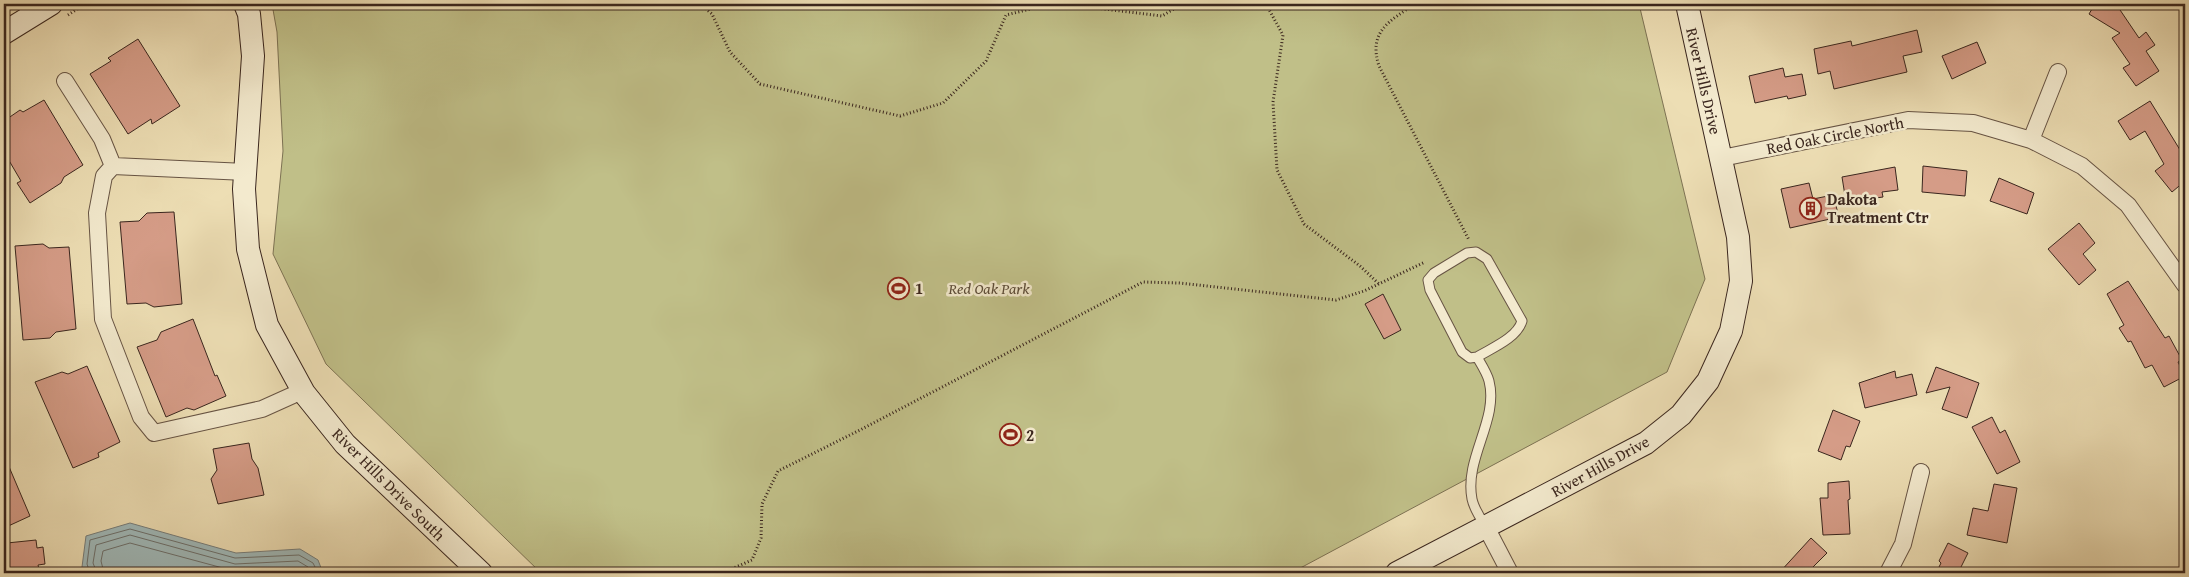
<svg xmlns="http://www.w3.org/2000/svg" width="2189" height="577" viewBox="0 0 2189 577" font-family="'Gentium Book Plus',serif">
<rect width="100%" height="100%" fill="#eddeb4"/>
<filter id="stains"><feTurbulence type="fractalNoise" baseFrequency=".004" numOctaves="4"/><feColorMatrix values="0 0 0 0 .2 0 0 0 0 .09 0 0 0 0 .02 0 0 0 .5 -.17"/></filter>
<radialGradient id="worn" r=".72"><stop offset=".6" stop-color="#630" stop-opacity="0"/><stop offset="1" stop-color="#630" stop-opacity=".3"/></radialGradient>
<path fill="#c0bf88" stroke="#7d7253" d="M272 4H1639L1705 279 1667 372 1291 573H541L326 364 273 254 283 151 277 32Z"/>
<path fill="#a0b9b9" stroke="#777e7b" d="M130 523 236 553 300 549 318 560 323 573H87L82 567 86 536Z"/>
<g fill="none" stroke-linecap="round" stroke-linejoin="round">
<path stroke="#6d706c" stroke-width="1" d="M90 573 87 564 90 540 130 529 235 558 299 555 313 563 318 573
M97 573 93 563 96 545 130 535 235 564 298 561 308 567 311 573
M104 573 101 561 103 551 130 543 234 571 295 569 303 573"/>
</g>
<path fill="#d59c87" stroke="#3a261e" d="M2095 4H2116L2139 38 2146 32 2155 45 2146 51 2159 71 2136 86 2123 68 2130 64 2112 38 2120 33 2089 14Z
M1917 30 1922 52 1903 56 1907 72 1834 89 1830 71 1818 74 1814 49 1851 41 1852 46Z
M138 39 180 106 152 124 151 119 128 134 90 74 111 61 108 58Z
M1977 42 1986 63 1952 79 1942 56Z
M1783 68 1785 77 1802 74 1806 95 1788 99 1787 96 1755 103 1749 76Z
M44 100 83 165 64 177 61 183 30 203 17 183 21 181 4 152V121L20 110 23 112Z
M2150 101 2185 158V181L2172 192 2155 171 2164 164 2145 131 2130 140 2118 121Z
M1923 166 1967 171 1965 196 1922 192Z
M1895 167 1898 190 1882 192 1883 197 1846 202 1842 177Z
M1999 178 2034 193 2027 214 1990 201Z
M1809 183 1813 199 1833 195 1839 217 1790 228 1781 189Z
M174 212 182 304 154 307 146 303 127 304 120 222 139 221 147 213Z
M2079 223 2095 243 2083 254 2096 270 2079 285 2048 249Z
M43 244 49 248 69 247 76 329 56 332 50 338 23 340 15 246Z
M2128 281 2165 338 2169 336 2182 360 2178 362 2185 376 2164 387 2152 365 2145 368 2131 341 2128 342 2119 328 2124 325 2107 294Z
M1383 294 1401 330 1384 339 1365 304Z
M193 319 215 376 217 375 226 396 194 410 187 408 166 417 137 347 157 340 161 332Z
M87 366 120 442 98 453 99 457 73 468 35 382 62 372 68 374Z
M1936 367 1979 383 1967 418 1942 409 1950 387 1926 393Z
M1895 371 1896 378 1912 374 1917 395 1865 408 1859 383Z
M1833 410 1860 421 1850 447 1846 446 1841 460 1818 451Z
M1992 417 2000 433 2005 430 2020 462 1997 474 1972 427Z
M249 443 252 459 258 468 264 495 218 504 211 479 217 470 213 449Z
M4 455 30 516 4 528Z
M1849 481 1850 499 1848 500 1850 534 1823 535 1820 498H1828V483Z
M1994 484 2017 488 2007 543 1967 535 1973 508 1988 511Z
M1811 538 1827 553 1807 573H1779Z
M36 540 37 548 43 547 45 564 38 565 40 573H4V555H7V543Z
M1948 543 1968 553 1958 573H1936L1941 563 1939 561Z"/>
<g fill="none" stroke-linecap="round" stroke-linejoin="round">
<defs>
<path id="lane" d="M1477 357C1492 348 1517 338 1522 321L1487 259 1476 252 1467 253 1434 273 1428 280 1430 290 1462 352 1470 358 1477 357C1481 364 1487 373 1489 381 1499 420 1464 458 1472 499 1474 509 1481 519 1486 527"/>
<path id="street" d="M65 81 102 139 113 166
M2031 140 2058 72
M1722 158 1908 120 1973 123 2031 140 2082 166 2128 205 2185 285
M246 172 113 166 104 176 97 213 103 319 141 417 154 433 262 409 302 391
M1486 527 1510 573
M1888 573 1903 544 1921 472"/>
<path id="secondary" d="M245 4 249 14 253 56 244 189 248 249 267 325 304 393 345 444 481 573
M4 33 51 4
M1397 573 1646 443 1681 415 1708 381 1731 331 1741 281 1738 237 1687 4"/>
</defs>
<use href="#lane" stroke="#675444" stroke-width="11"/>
<use href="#street" stroke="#675444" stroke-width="18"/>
<use href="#secondary" stroke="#3a261e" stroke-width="24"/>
<path stroke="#3a261e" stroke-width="3" stroke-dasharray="1 2.5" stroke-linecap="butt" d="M700 4 712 14 730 52 760 84 900 116 943 103 986 61 1006 15 1051 4
M1063 4 1162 16 1179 6 1194 4
M1255 4 1267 6 1283 35 1273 102 1277 170 1304 224 1360 266 1379 284
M1415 4C1389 21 1368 32 1379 66L1469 240
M68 15 85 4
M722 573 752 560 761 538 762 504 778 471 860 430 1143 282 1179 283 1336 300 1364 291 1425 262"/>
<use href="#lane" stroke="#f3eace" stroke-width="9"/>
<use href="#street" stroke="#f3eace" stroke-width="16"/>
<use href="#secondary" stroke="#f3eace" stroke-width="22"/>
</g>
<defs>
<symbol id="building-ring" viewBox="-11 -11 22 22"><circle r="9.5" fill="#f3eace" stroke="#8f2418" stroke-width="1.5"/><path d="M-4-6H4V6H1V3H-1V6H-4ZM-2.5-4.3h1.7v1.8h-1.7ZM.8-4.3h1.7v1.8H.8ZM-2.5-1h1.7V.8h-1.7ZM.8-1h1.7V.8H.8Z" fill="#8f2418"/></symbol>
<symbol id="stadium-ring" viewBox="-11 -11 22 22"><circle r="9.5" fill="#f3eace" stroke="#8f2418" stroke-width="1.5"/><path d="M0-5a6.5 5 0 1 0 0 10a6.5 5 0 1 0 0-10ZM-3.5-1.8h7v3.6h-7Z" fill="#8f2418"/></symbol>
</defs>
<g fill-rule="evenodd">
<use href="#building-ring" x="1798" y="196" width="25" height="25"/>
<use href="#stadium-ring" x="886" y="276" width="25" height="25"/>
<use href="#stadium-ring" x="998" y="422" width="25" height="25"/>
</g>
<g text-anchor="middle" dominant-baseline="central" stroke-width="5" stroke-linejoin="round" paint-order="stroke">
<g font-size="16" fill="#3a261e" stroke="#f3eace">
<text transform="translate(1704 81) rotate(77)">River Hills Drive</text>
<text transform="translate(1835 135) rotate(-11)">Red Oak Circle North</text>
<text transform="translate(1600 466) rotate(-29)">River Hills Drive</text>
<text transform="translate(389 484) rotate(45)">River Hills Drive South</text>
</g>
<g font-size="16" font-weight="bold" fill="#3a261e" stroke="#f3eace" text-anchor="start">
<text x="1827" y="199">Dakota<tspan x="1827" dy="18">Treatment Ctr</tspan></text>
<text x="915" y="288">1</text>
<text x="1026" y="435">2</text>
</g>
<g font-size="16" font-style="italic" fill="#5c4c38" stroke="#f3eace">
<text x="989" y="288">Red Oak Park</text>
</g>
</g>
<rect width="2189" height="577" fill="none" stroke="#eddeb4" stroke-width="20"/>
<rect x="5" y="5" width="2179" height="567" fill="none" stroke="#3a261e" stroke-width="2.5"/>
<rect x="10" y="10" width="2169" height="557" fill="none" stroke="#3a261e"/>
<rect width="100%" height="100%" filter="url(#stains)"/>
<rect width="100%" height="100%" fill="url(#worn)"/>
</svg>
